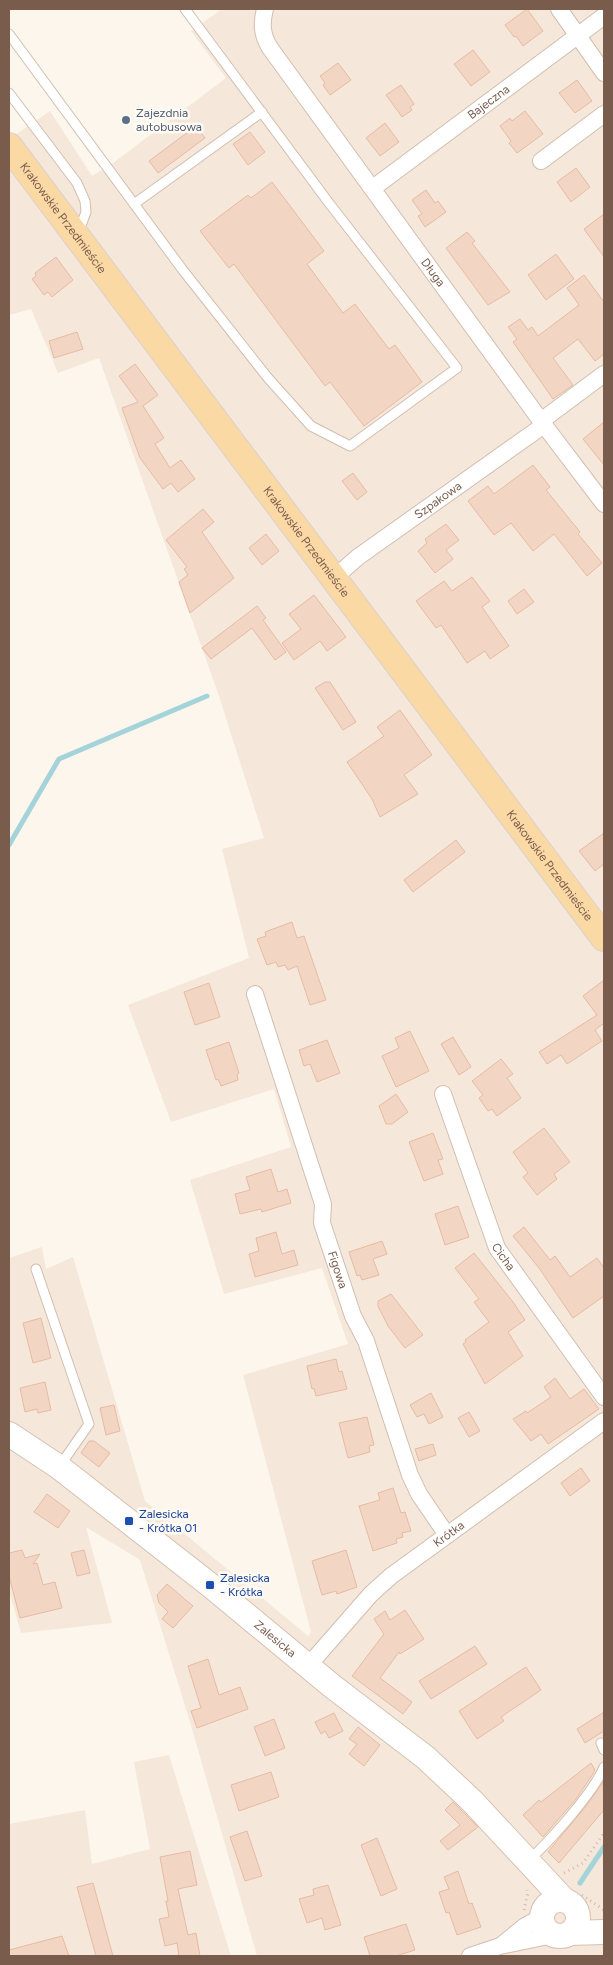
<svg xmlns="http://www.w3.org/2000/svg" width="613" height="1965" viewBox="0 0 613 1965" font-family="Figtree,sans-serif">
<rect width="100%" height="100%" fill="#fdf6ec"/>
<path fill="#f5e8da" d="M222 9H604V1956H257L190 1722 140 1560 86 1527 112 1623 21 1633 9 1591V1258L42 1247 46 1269 73 1257 145 1501 308 1636 311 1632 243 1375 348 1344 322 1268 224 1294 190 1180 291 1147 274 1089 171 1122 128 1005 249 958 222 849 264 838 219 696 99 358 58 373 31 309 9 315V139L50 111 92 176 113 163 226 78 191 31Z
M169 1755 231 1956H9V1824L85 1810 92 1864 150 1849 134 1762Z"/>
<g fill="none" stroke-linecap="round" stroke-linejoin="round">
<path stroke="#a5d3da" stroke-width="5" d="M9 845 59 759 207 696
M580 1883 604 1847"/>
</g>
<path fill="#f3d5c3" stroke="#e6bba3" d="M527 9 543 31 523 46 516 36 514 37 505 25Z
M473 50 490 72 471 86 454 64Z
M338 63 351 80 330 95 323 85 325 83 320 76Z
M577 80 592 101 575 113 559 93Z
M401 85 414 104 410 107 412 110 402 117 386 95Z
M525 111 543 134 517 153 509 143 511 141 500 126 510 118 512 121Z
M385 123 399 142 380 156 366 138Z
M196 126 205 138 158 173 149 161Z
M250 132 265 152 248 165 233 144Z
M576 168 590 187 571 202 557 182Z
M272 182 324 251 307 264 343 313 355 304 389 349 395 345 422 382 364 426 330 382 325 386 234 264 229 268 200 231 248 195 251 198Z
M426 190 435 203 438 201 446 212 425 227 418 216 422 214 412 200Z
M604 214V257L584 229Z
M467 232 475 241 472 243 510 292 488 305 446 248Z
M556 254 574 279 546 300 528 275Z
M56 257 73 280 52 297 48 292 44 295 32 279 36 276 35 273Z
M584 275 604 302V354L595 361 578 339 553 358 573 385 553 399 513 342 517 339 508 327 520 319 528 330 532 327 538 336 579 305 567 288Z
M77 332 83 349 54 358 49 341Z
M135 364 158 395 143 406 164 438 155 444 170 468 181 460 195 479 178 492 171 483 163 489 140 458 122 408 138 402 119 376Z
M604 422V465L583 439Z
M533 465 550 487 546 490 580 532 578 534 602 563 587 576 554 534 533 551 511 523 494 535 468 501 488 486 494 494Z
M353 473 367 492 357 500 342 481Z
M203 509 214 522 202 532 234 578 190 613 179 582 188 575 184 569 187 567 166 540Z
M446 524 459 540 446 550 453 559 435 573 418 551 427 543 425 539Z
M266 534 279 551 262 565 249 548Z
M472 577 490 601 482 607 509 646 490 659 485 651 467 663 441 625 436 628 416 601 444 581 452 591Z
M524 589 534 602 517 614 508 601Z
M314 595 346 637 327 651 320 641 294 660 282 643 301 629 289 614Z
M257 606 266 618 263 620 286 652 275 660 252 628 211 659 202 648Z
M325 682H330L356 722 343 730 315 688Z
M400 710 432 755 404 775 418 794 380 817 372 799 347 762 384 736 377 727Z
M604 833V864L595 871 579 851Z
M456 840 465 852 413 892 404 880Z
M292 922 297 938 304 936 326 1000 310 1005 297 966 288 970 285 965 278 967 276 962 267 965 257 939 266 936 265 932Z
M604 980V1025L603 1024 595 1030 602 1041 567 1064 561 1055 547 1064 539 1052 597 1015 583 996Z
M209 983 220 1017 195 1025 184 992Z
M410 1031 429 1071 396 1087 382 1056 399 1048 395 1038Z
M453 1037 471 1067 459 1075 441 1044Z
M327 1040 340 1073 317 1082 310 1064 304 1066 299 1050Z
M229 1042 239 1073 237 1074 238 1080 221 1086 218 1079 216 1080 206 1050Z
M501 1059 513 1074 507 1078 521 1098 497 1116 492 1109 488 1111 479 1098 483 1095 472 1081Z
M396 1094 408 1112 392 1124H386L379 1106Z
M544 1128 570 1162 554 1174 557 1179 537 1195 523 1177 528 1173 513 1152Z
M433 1133 443 1159 438 1160 443 1174 424 1181 409 1142Z
M271 1169 278 1192 287 1189 291 1203 262 1212 261 1209 240 1214 235 1194 250 1190 246 1177Z
M458 1206 469 1237 445 1245 435 1214Z
M524 1227 550 1260 555 1256 570 1277 597 1258 604 1268V1296L573 1318 539 1268 513 1236Z
M276 1232 282 1254 294 1250 298 1265 255 1277 249 1254 259 1251 256 1238Z
M382 1241 387 1254 373 1259 379 1275 362 1280 360 1275 357 1276 349 1252Z
M474 1253 513 1302 525 1320 508 1332 523 1356 485 1384 463 1344 466 1342 465 1340 489 1322 474 1302 479 1299 455 1268Z
M391 1294 423 1335 405 1348 388 1326 378 1306V1301Z
M41 1318 51 1358 33 1363 23 1323Z
M336 1359 339 1372 342 1371 347 1389 316 1396 314 1388 312 1389 307 1366Z
M555 1378 570 1399 584 1389 599 1409 548 1444 541 1434 531 1441 513 1419 526 1411 527 1413 551 1397 544 1387Z
M45 1382 51 1410 38 1413 37 1409 25 1412 20 1388Z
M431 1393 443 1417 429 1424 424 1414 417 1417 410 1405Z
M114 1405 120 1431 106 1435 100 1408Z
M469 1412 480 1431 469 1437 458 1418Z
M367 1417 374 1445 369 1446 370 1452 348 1458 339 1423Z
M89 1441H94L110 1453 99 1467 81 1453Z
M433 1444 436 1455 419 1461 415 1449Z
M581 1468 590 1481 570 1496 561 1483Z
M393 1488 401 1513 405 1512 411 1531 402 1533 403 1537 396 1539 397 1543 373 1551 359 1506 380 1500 378 1493Z
M47 1494 70 1511 58 1528 34 1512Z
M22 1550 25 1558 40 1554 33 1564 37 1563 43 1585 55 1582 62 1608 20 1618 9 1576V1553Z
M84 1550 90 1573 77 1576 71 1553Z
M346 1550 357 1587 337 1594 336 1591 322 1595 312 1561Z
M167 1584 193 1606 173 1628 162 1619 168 1612 159 1603 157 1595Z
M405 1610 424 1639 400 1654 399 1652 380 1678 412 1702 403 1714 352 1676 384 1634 374 1619 385 1611 390 1620Z
M475 1646 487 1664 431 1699 419 1681Z
M208 1659 219 1695 240 1687 248 1709 197 1728 191 1711 201 1708 188 1666Z
M526 1667 541 1690 501 1717 504 1721 477 1739 459 1711Z
M604 1712V1731L585 1743 577 1729Z
M334 1713 343 1731 329 1738 325 1731 321 1734 315 1722Z
M274 1719 285 1748 265 1756 254 1727Z
M358 1727 380 1745 364 1766 349 1754 357 1744 349 1739Z
M591 1763 595 1770 593 1774 576 1799 543 1837 523 1815 539 1800 541 1802Z
M271 1772 279 1797 239 1811 231 1785Z
M603 1782 604 1810 559 1863 548 1852 586 1806Z
M453 1802 478 1827 448 1850 440 1841 460 1825 445 1810Z
M247 1831 262 1876 245 1881 230 1837Z
M377 1838 397 1889 381 1896 361 1845Z
M190 1851 197 1885 178 1889 188 1935 196 1933 200 1956H179L177 1943 165 1946 159 1919 169 1917 166 1901H168L160 1857Z
M458 1871 469 1904 472 1903 481 1927 457 1935 449 1912 446 1913 439 1892 449 1889 444 1877Z
M93 1883 113 1956H96L77 1887Z
M328 1885 341 1925 325 1930 322 1918 307 1923 299 1899 314 1895 313 1889Z
M406 1924 415 1950 396 1956H370L364 1937Z
M62 1936 69 1956H9V1950Z"/>
<g fill="none" stroke-linecap="round" stroke-linejoin="round">
<defs>
<path id="lane" d="M9 34 182 269 268 378 311 426 350 446 457 368 329 203 185 9
M9 93 77 183 85 201 86 212 79 231
M134 204 262 112
M36 1269 89 1424 59 1467
M601 1743 604 1750
M529 1860C550 1841 594 1792 604 1767"/>
<g id="street">
<path id="s1" d="M265 9C261 24 262 35 270 48L541 421 604 504"/>
<path d="M559 9 604 73"/>
<path d="M541 161 604 114"/>
<path id="s2" d="M373 188 604 16"/>
<path d="M541 421 604 374"/>
<path id="s3" d="M334 578 358 557 544 425"/>
<path id="s4" d="M255 994 323 1204 322 1223 353 1316 366 1341 410 1475 419 1494 447 1535"/>
<path id="s5" d="M443 1094 497 1248 604 1397"/>
<path id="s6" d="M308 1666 371 1594 391 1576 604 1421"/>
<path d="M503 1944 525 1926 542 1917"/>
<path d="M470 1956 500 1946 553 1935"/>
</g>
<g id="secondary">
<path id="s7" d="M9 1434 59 1467 210 1585 332 1686 425 1757 472 1801 564 1900"/>
<circle cx="560" cy="1918" r="18"/>
<path d="M570 1933 604 1932"/>
</g>
<g id="primary">
<path id="s8" d="M9 146 604 938"/>
</g>
</defs>
<use href="#lane" stroke="#d1beb0" stroke-width="11"/>
<use href="#street" stroke="#d1beb0" stroke-width="18"/>
<use href="#secondary" stroke="#d6c0b0" stroke-width="26"/>
<use href="#primary" stroke="#dad1cd" stroke-width="28"/>
<path stroke="#d9b8a5" stroke-width="3" stroke-dasharray="1 4" stroke-linecap="butt" d="M564 1873 583 1863 604 1833
M582 1895 604 1910
M524 1910 528 1893 527 1890"/>
<use href="#lane" stroke="#fff" stroke-width="9"/>
<use href="#street" stroke="#fff" stroke-width="16"/>
<use href="#secondary" stroke="#fff" stroke-width="24"/>
<use href="#primary" stroke="#fbd9a5" stroke-width="26"/>
</g>
<circle fill="#5c6f8a" stroke="#fffaf3" stroke-width="2" cx="126" cy="120" r="5"/>
<g fill="#1a4fb4" stroke="#fffaf3" stroke-width="2">
<rect x="124" y="1516" width="10" height="10" rx="2.5"/>
<rect x="205" y="1580" width="10" height="10" rx="2.5"/>
</g>
<g text-anchor="middle" dominant-baseline="central" stroke-width="5" stroke-linejoin="round" paint-order="stroke">
<g font-size="12" fill="#7a5c4d" stroke="#fffaf3">
<text stroke="none"><textPath href="#s2" startOffset="144">Bajeczna</textPath></text>
<text stroke="none"><textPath href="#s8" startOffset="90">Krakowskie Przedmieście</textPath></text>
<text stroke="none"><textPath href="#s1" startOffset="318">Długa</textPath></text>
<text stroke="none"><textPath href="#s3" startOffset="130">Szpakowa</textPath></text>
<text stroke="none"><textPath href="#s8" startOffset="495">Krakowskie Przedmieście</textPath></text>
<text stroke="none"><textPath href="#s8" startOffset="900">Krakowskie Przedmieście</textPath></text>
<text stroke="none"><textPath href="#s5" startOffset="174">Cicha</textPath></text>
<text stroke="none"><textPath href="#s4" startOffset="289">Figowa</textPath></text>
<text stroke="none"><textPath href="#s6" startOffset="194">Krótka</textPath></text>
<text stroke="none"><textPath href="#s7" startOffset="336">Zalesicka</textPath></text>
</g>
<g font-size="12" fill="#4e5e75" stroke="#fffaf3" text-anchor="start">
<text x="136" y="113">Zajezdnia<tspan x="136" dy="14">autobusowa</tspan></text>
</g>
<g font-size="12" fill="#164399" stroke="#fffaf3" text-anchor="start">
<text x="139" y="1514">Zalesicka<tspan x="139" dy="14">- Krótka 01</tspan></text>
<text x="220" y="1578">Zalesicka<tspan x="220" dy="14">- Krótka</tspan></text>
</g>
</g>
<rect width="613" height="1965" fill="none" stroke="#7a5c4d" stroke-width="20"/>
</svg>
